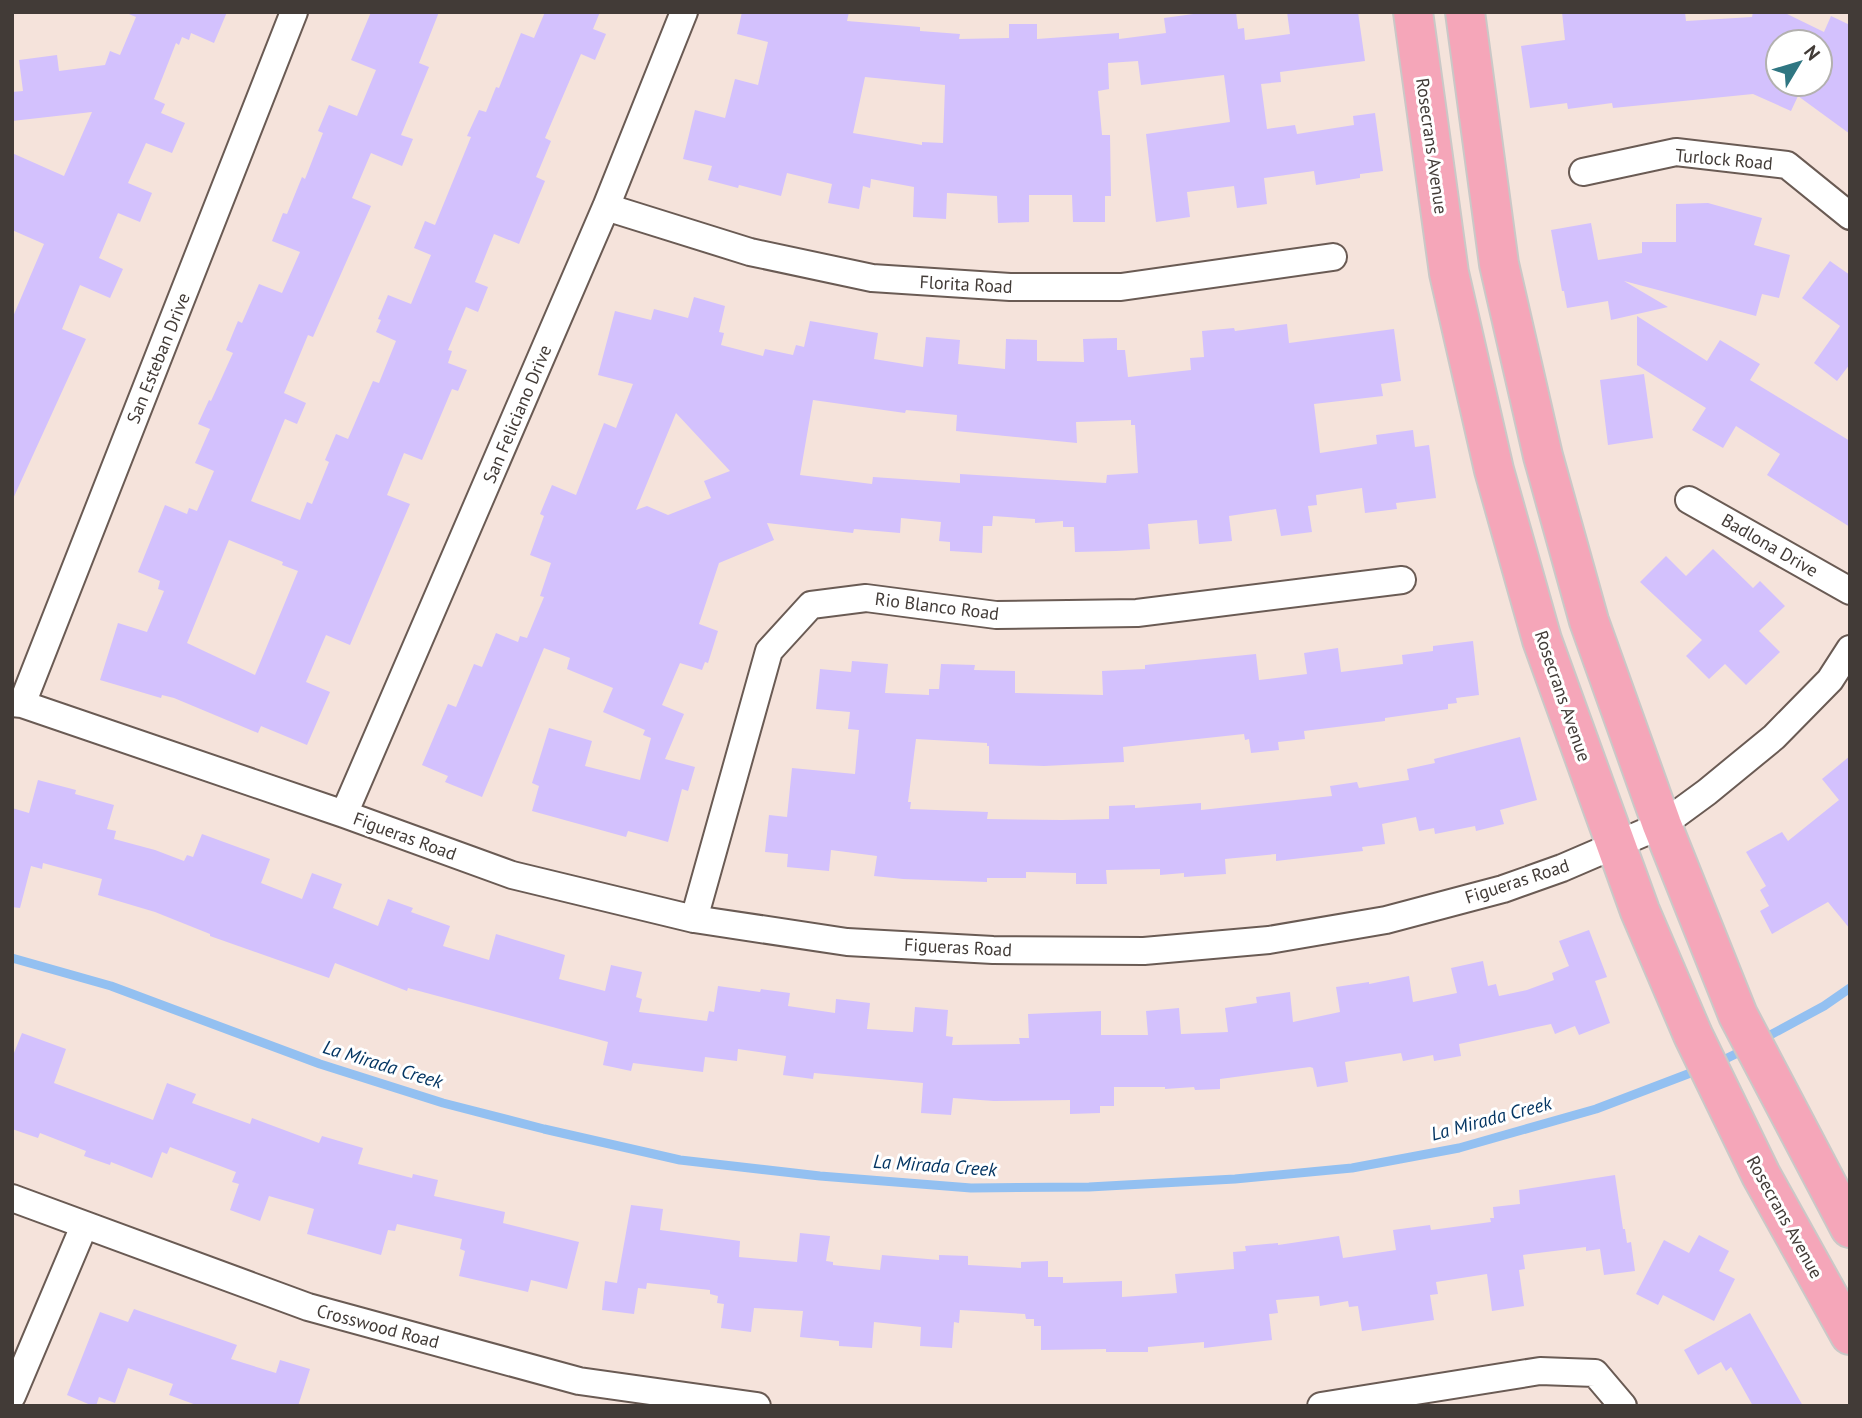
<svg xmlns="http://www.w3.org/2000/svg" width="1862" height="1418" viewBox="0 0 1862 1418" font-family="'PT Sans',sans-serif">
<rect width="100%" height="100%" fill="#f5e3db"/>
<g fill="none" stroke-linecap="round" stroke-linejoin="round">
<path stroke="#93c0f1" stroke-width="9" d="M12 958 111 986 320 1064 443 1103 544 1129 680 1160 820 1176 971 1188 1089 1187 1235 1179 1352 1168 1459 1148 1596 1109 1701 1069
M1761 1040 1824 1006 1850 988
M1717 1063 1746 1049"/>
</g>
<path fill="#d3c1fd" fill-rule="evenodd" d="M124 12H227L214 43 191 33 189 40 182 37 179 45 176 43 154 99 165 104 161 113 185 123 172 153 146 143 128 183 152 193 140 222 118 213 99 258 123 269 110 298 80 285 62 329 86 339 12 501V319L44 244 12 230V153L64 176 92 112 12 121V92L23 91 19 60 57 55 59 71 105 65 110 51 120 55 136 17Z
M371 12H439L419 63 429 67 401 135 413 139 402 166 371 153 352 198 371 206 313 337 308 335 284 393 306 403 297 424 285 419 251 501 300 520 307 502 312 504 329 462 325 460 336 434 348 439 373 381 379 383 396 341 376 332 381 320 378 319 388 295 411 304 431 255 414 248 425 221 435 225 471 137 467 136 479 110 486 112 496 87 499 88 521 33 534 38 545 12H600L593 29 606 34 595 60 581 54 545 138 551 141 536 177 545 181 519 244 494 234 475 282 488 287 478 312 466 307 448 350 452 351 448 363 467 370 458 391 452 389 422 460 404 453 387 495 410 504 350 645 326 635 306 682 330 692 307 745 261 726 258 733 174 698 162 695 161 698 100 680 118 623 147 632 164 591 158 589 160 581 138 572 165 505 187 514 189 508 197 511 214 471 195 463 210 429 198 424 209 400 211 401 233 353 226 350 238 321 242 323 259 284 282 293 300 252 272 241 283 213 287 214 302 177 305 179 323 133 318 131 329 105 357 116 376 70 351 60ZM229 540 283 562 282 565 298 571 255 675 187 643Z
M742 12H849L847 21 920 27V31L960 34 959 39 1009 38V24H1037V39L1119 33V39L1166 33 1164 18 1208 12H1236L1238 29 1244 28 1245 40 1290 34 1287 12H1358L1365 61 1280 72 1281 82 1261 84 1267 129 1295 125 1297 134 1354 125 1353 116 1375 113 1383 171 1360 174V178L1316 185 1314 171 1264 178 1267 204 1237 208 1234 186 1187 192 1190 217 1156 222 1146 134 1230 122 1224 75 1141 85 1138 61 1108 63 1109 89 1098 91 1102 135H1110L1111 196H1105V222H1073L1072 195H1029V222L998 223 997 196 947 193 946 219 913 217 914 187 871 179 870 188 863 186 859 209 828 203 832 184 787 173 781 196 739 185 738 188 708 180 712 166 683 159 695 110 725 118 735 79 758 85 768 42 737 34ZM865 77 945 85 943 143 922 142V145L853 133Z
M1562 12H1685L1686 21 1752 17 1753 12H1783L1824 32 1831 16 1850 25V134L1798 96 1791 111 1753 94 1613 108 1612 103 1568 109 1567 103 1530 108 1521 46 1565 40ZM1778 42H1820V84H1778Z
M1708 203 1762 218 1754 245 1790 255 1779 298 1762 294 1756 316 1624 281 1668 307 1611 320 1608 301 1567 308 1564 291H1562L1551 230 1591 223 1598 260 1642 253V242H1676V204Z
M1830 261 1850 275V364L1837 381 1814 363 1840 326 1802 298Z
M694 297 725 306 719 332 724 333 721 345 763 356 765 349 793 355 796 345 804 347 810 321 878 333 874 359 923 367 926 337 960 340 958 364 1005 369 1006 339 1037 340V361L1084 362 1083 339 1117 338V350H1125L1128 377 1191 370 1190 358 1204 357 1202 331 1234 328 1235 331 1287 324 1289 343 1394 329 1401 381 1381 384 1383 396 1314 404 1320 453 1377 444 1376 435 1413 430 1415 447 1429 445 1436 498 1396 503 1397 509 1365 513 1362 488 1316 495 1317 505 1308 506 1312 532 1281 536 1276 509 1229 516 1232 541 1199 544 1197 520 1148 524 1150 549 1116 551 1075 552 1074 527H1063V521L1035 523V519L993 516 992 526H983L982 553 950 551V542L939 541 941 522 901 518 900 533 854 529 853 533 767 523 774 540 719 563 699 624 718 631 708 663 705 662 702 670 680 663 662 705 684 714 665 759 695 767 688 791 682 789 668 842 628 831 626 837 532 811 539 786 532 783 549 728 592 741 585 766 640 780 651 738 643 735 645 730 603 712 613 688 567 669 570 658 544 648 482 797 445 782 448 776 422 765 448 704 456 707 474 664 482 667 496 633 518 642 520 636 527 638 544 597 540 596 551 563 530 555 544 516 540 514 552 485 576 495 604 423 616 428 633 384 598 375 615 311 651 320 654 309 688 318ZM813 400 905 413 906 410 957 415 956 431 1077 443 1076 422 1131 420V425H1135L1138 473 1107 475 1106 483 960 474V483L873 477 872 484 800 475ZM676 413 730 471 704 481 711 498 668 515 647 506 636 510Z
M1637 316 1707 361 1720 340 1760 364 1750 380 1850 441V527L1767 475 1780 454 1736 426 1723 448 1692 430 1706 408 1637 365Z
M1644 374 1653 438 1608 445 1600 380Z
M1713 549 1753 588 1760 581 1785 606 1759 631 1780 652 1746 685 1725 664 1709 679 1686 656 1702 640 1640 582 1666 556 1686 576Z
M1473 641 1479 695 1456 698 1457 703 1448 704V709L1385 718V721L1304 731 1305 739 1278 742 1279 750 1251 753 1249 739 1245 740 1244 734 1123 747 1124 762 1044 766 989 764V746H987V743L916 739 908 802H911L910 809 988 812 987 819 1062 820 1109 819V806L1135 805V808L1201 803V810L1332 796 1330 786 1357 782 1359 788 1409 780 1407 769 1435 763 1434 759 1520 737 1537 800 1500 810 1504 824 1476 831 1475 826 1435 834 1434 828 1419 831 1416 817 1382 824 1385 844 1362 847 1363 851 1276 861V854L1225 859 1226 874 1184 877V873L1160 875V869L1106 870 1107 884H1076V873L1026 872V878H987V882L903 879 874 876 877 856 831 850 829 871 787 867 788 854 765 852 769 815 787 817 792 768 855 774 859 730 848 729 850 712 816 709 820 669 851 672 852 661 888 664 885 693 929 695V689H939L941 664 975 665 974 670 1015 671V693L1103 695 1102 671 1145 669V665L1256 654 1259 680 1307 674 1304 653 1338 648 1341 672 1403 664 1402 655 1433 651V646Z
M1850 756V929L1828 902 1772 934 1760 911 1769 906 1760 890 1766 886 1746 852 1782 832 1788 841 1839 800 1822 779Z
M38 780 76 790 75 794 114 805 107 829 116 831 114 839 155 850 184 861 187 855 193 857 202 834 270 859 261 883 302 899 312 873 342 884 333 908 378 926 388 899 413 908 411 912 450 926 443 946 489 960 496 934 565 955 559 979 605 991 611 965 642 972 636 997 642 999 639 1012 707 1021 709 1011 714 1012 718 986 760 992 761 989 790 993 788 1006 835 1013 836 999 870 1003 867 1029 913 1032 915 1007 948 1010 946 1036 953 1037 952 1045 1020 1044 1019 1038H1029L1028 1014 1101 1011V1035H1148L1146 1011 1179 1008 1181 1034 1228 1032 1225 1008 1257 1003 1256 997 1290 992 1293 1022 1340 1012 1336 987 1369 982V984L1409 976 1413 1002 1457 993 1451 968 1483 961 1488 986 1496 984 1499 996 1527 990 1554 980 1552 973 1569 966 1559 941 1589 930 1607 977 1595 981 1610 1023 1579 1035 1575 1026 1555 1034 1551 1024 1459 1044 1461 1056 1434 1061 1433 1055 1403 1061 1401 1053 1345 1062 1348 1082 1317 1087 1313 1068 1310 1067 1220 1079V1089L1195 1090 1194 1087 1165 1089V1087H1114V1106H1100V1113L1070 1114V1100L994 1101 953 1098 951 1115 921 1113 923 1083 814 1073 813 1079 783 1075 786 1056 738 1049 737 1061 705 1057 703 1072 633 1063 631 1071 603 1065 608 1042 408 988 407 991 335 963 329 978 210 936V934L155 912 98 895 102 879 43 863 42 869 31 866 20 908 12 907V808L29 813Z
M22 1033 66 1049 54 1083 153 1120 167 1083 196 1094 192 1103 250 1124 252 1118 319 1143 322 1136 363 1148 358 1164 412 1178 413 1174 438 1180 434 1196 505 1212 503 1223 579 1242 567 1289 531 1280 528 1292 459 1276 465 1251 460 1249 462 1239 397 1224 395 1231 388 1230 381 1255 307 1234 314 1209 269 1196 260 1221 230 1210 239 1184 232 1182 236 1172 170 1147 167 1154 162 1152 152 1178 111 1162 110 1165 84 1156 86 1151 40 1133 38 1138 12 1129V1058Z
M1615 1175 1623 1229H1625L1627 1243 1631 1242 1635 1271 1604 1275 1600 1249 1586 1251V1247L1523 1255 1525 1269 1519 1270 1524 1306 1492 1311 1487 1274 1436 1282 1438 1294 1430 1295 1434 1320 1362 1331 1358 1306 1349 1307 1348 1301 1320 1306 1319 1296 1276 1300 1278 1313 1269 1314 1272 1340 1204 1348V1342L1148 1347V1352H1106V1349L1041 1350V1326H1034V1319H1026L1025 1314 960 1310 959 1323 954 1322 952 1348 920 1346 921 1327 874 1322 872 1348 839 1346V1341L800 1337 803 1311 754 1308 751 1332 721 1328 724 1304 717 1303 718 1296 710 1294V1290L647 1283 646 1289 638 1288 634 1314 602 1310 605 1281 617 1283 631 1205 663 1209 660 1230 740 1241 739 1257 797 1262 800 1233 830 1236 826 1261 833 1262V1265L880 1270 882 1255 939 1260V1255L968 1256V1265L1021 1268V1262L1048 1261V1277H1063V1283L1122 1281V1297L1177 1293 1175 1274 1234 1269 1233 1252 1246 1251 1245 1246 1278 1243V1245L1339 1236 1343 1258 1396 1250 1393 1230 1430 1225 1431 1230 1491 1222 1490 1218H1494L1493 1207 1520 1204 1519 1190Z
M1699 1235 1729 1251 1719 1271 1735 1279 1714 1321 1663 1295 1658 1305 1636 1294 1664 1240 1689 1253Z
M134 1309 237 1345 231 1359 276 1373 280 1360 310 1369 298 1406H199L169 1395 173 1384 128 1368 115 1403 99 1397 96 1406H93L67 1395 100 1312 128 1322Z
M1750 1313 1803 1406H1753L1731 1367 1726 1371 1721 1362 1698 1375 1684 1350Z"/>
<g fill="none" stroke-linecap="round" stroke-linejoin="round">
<defs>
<path id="minor" d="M1583 172 1676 152 1787 165 1850 216
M606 207 750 252 872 278 1010 287H1121L1333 257
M1689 500 1850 591
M12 703 22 704 344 814 512 875 694 919 847 942 993 950 1144 951 1269 940 1386 920 1503 889 1562 868 1662 825 1707 792 1774 737 1830 680 1850 649
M22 704 294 12
M344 814 606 207 684 12
M694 919 769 651 811 605 866 598 996 615 1137 613 1402 580
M12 1198 308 1307 579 1381 757 1406
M12 1396 84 1226
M1321 1406 1540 1371 1595 1373 1623 1406"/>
<path id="primary" d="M1413 12 1449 273 1494 470 1542 640 1640 911 1693 1035 1761 1175 1850 1335
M1465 12 1499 264 1543 456 1589 621 1662 825 1738 1015 1850 1228"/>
</defs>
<use href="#minor" stroke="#6a5b54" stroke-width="30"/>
<use href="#primary" stroke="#cac8c7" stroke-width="42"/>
<use href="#minor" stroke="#fff" stroke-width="26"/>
<use href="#primary" stroke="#f5a6b9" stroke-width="38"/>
</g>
<g text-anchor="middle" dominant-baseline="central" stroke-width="6" stroke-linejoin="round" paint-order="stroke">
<g font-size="18" fill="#423b37" stroke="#fff">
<text transform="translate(1432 146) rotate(82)">Rosecrans Avenue</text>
<text transform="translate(1724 159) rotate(5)">Turlock Road</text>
<text transform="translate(966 284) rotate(3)">Florita Road</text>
<text transform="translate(158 358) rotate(-68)">San Esteban Drive</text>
<text transform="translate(517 414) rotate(-67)">San Feliciano Drive</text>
<text transform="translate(1770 545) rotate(30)">Badlona Drive</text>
<text transform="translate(937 606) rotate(7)">Rio Blanco Road</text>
<text transform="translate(1563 696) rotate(71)">Rosecrans Avenue</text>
<text transform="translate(405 836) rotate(20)">Figueras Road</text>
<text transform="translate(1517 881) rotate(-18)">Figueras Road</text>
<text transform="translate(958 947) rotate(3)">Figueras Road</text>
<text transform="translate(1785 1217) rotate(61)">Rosecrans Avenue</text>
<text transform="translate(378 1326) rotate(15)">Crosswood Road</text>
</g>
<g font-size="19" font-style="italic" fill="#053663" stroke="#fff">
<text transform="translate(383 1064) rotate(17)">La Mirada Creek</text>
<text transform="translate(1491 1118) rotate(-15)">La Mirada Creek</text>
<text transform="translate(935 1165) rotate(4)">La Mirada Creek</text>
</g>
</g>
<rect width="1862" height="1418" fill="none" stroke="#423b37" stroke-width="28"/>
<g transform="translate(1799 63) rotate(52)"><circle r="33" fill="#ffffff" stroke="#b3b1af" stroke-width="2"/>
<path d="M0-5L12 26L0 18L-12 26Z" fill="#2f7682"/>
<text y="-10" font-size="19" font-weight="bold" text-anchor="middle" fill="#423b37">N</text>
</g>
</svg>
